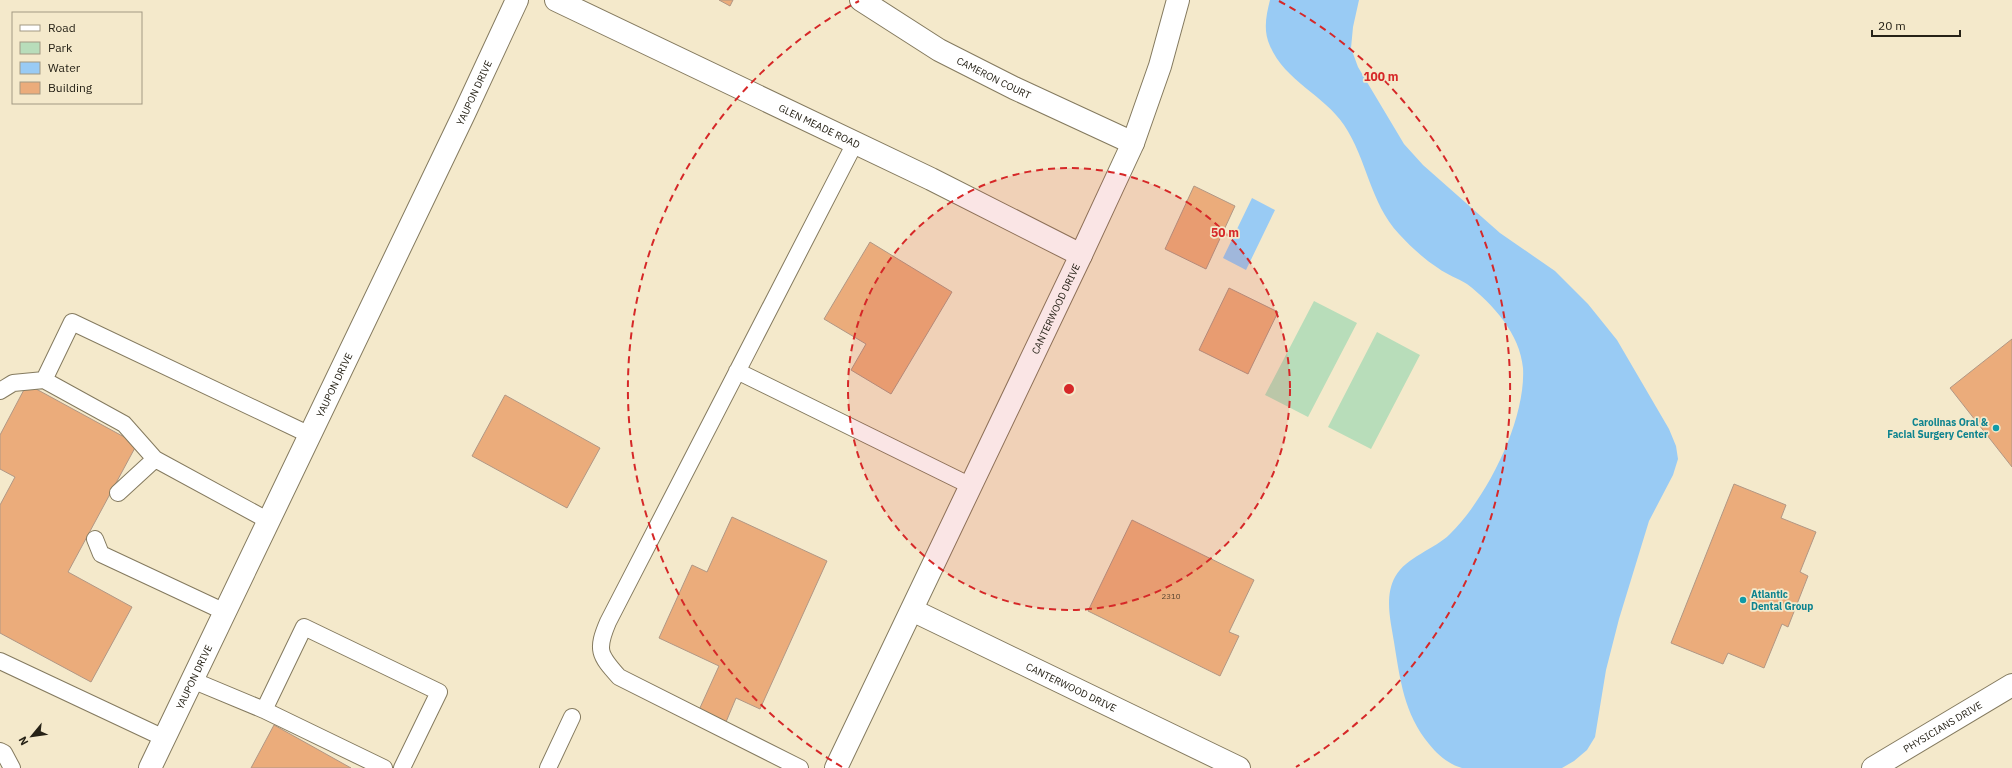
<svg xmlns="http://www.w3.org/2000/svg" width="2012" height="768" viewBox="0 0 2012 768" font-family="'IBM Plex Sans',sans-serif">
<rect width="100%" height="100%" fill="#f4e9cb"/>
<path fill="#b8ddba" d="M1314 301 1357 323 1308 417 1265 395Z
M1377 332 1420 355 1371 449 1328 427Z"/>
<path fill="#99cbf4" d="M1270 0H1359L1353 27 1351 48 1358 67 1404 144 1423 165 1500 233 1555 271 1588 304 1617 340 1669 429 1676 446 1678 459 1673 475 1649 521 1619 619 1606 670 1595 737 1587 750 1574 761 1562 768H1462C1448 764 1438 755 1429 744 1404 714 1400 679 1394 642 1391 622 1384 597 1395 577 1407 556 1434 550 1450 534 1487 498 1526 420 1523 368 1520 334 1493 304 1467 284 1458 278 1447 275 1438 268 1424 259 1411 247 1399 234 1370 203 1367 159 1344 125 1324 95 1285 81 1270 46 1263 31 1266 16 1270 0Z
M1252 198 1275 210 1246 270 1223 258Z"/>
<path fill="#ebac7b" stroke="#b19784" d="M719 0H733L730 6Z
M1194 186 1235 206 1206 269 1165 249Z
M870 242 952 292 891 394 851 370 866 344 824 319Z
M1229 288 1278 312 1248 374 1199 350Z
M2012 339V467L1950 388Z
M27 384 137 444 68 572 132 607 91 682 0 633V505L15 477 0 469V435Z
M505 395 600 448 567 508 472 456Z
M1734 484 1786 505 1781 518 1816 532 1800 572 1808 576 1788 627 1782 624 1764 668 1728 653 1723 664 1671 643Z
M732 517 827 561 760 709 736 698 726 722 699 710 719 666 659 638 692 565 707 572Z
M1132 520 1254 580 1229 632 1239 636 1220 676 1088 611Z
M274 725 351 768H251Z"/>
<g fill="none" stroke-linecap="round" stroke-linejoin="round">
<defs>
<path id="lane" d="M737 371 971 486
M44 380 72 322 310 435
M0 391 13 383 44 380 124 424 155 459 269 521
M118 493 155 459
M95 539 101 554 225 612
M0 661 164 738
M192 680 264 710 384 768
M264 710 304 627 439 692 402 768
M0 751 4 753 12 768
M548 768 572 717
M800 768 619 677C599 655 596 650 608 622L855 143"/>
<g id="street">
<path id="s1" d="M556 0 931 179 1081 255"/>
<path id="s2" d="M861 0 939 50 1014 88 1133 143"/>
<path id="s3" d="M912 610 1239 768"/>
<path id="s4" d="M150 768 464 114 517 0"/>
<path id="s5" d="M836 768 1081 255 1133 143 1160 66 1178 0"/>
<path id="s6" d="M1873 768 2012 685"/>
</g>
</defs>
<use href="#lane" stroke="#847a5f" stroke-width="18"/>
<use href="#street" stroke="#847a5f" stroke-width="24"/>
<use href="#lane" stroke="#fff" stroke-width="16"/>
<use href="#street" stroke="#fff" stroke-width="22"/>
</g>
<circle cx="1069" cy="389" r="221" fill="#d62828" fill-opacity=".12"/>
<g fill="none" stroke="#d62828" stroke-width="2" stroke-dasharray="7 5">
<circle cx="1069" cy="389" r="221"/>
<path d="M842 767A441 441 0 0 1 859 1M1279 1A441 441 0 0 1 1296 767"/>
</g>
<g fill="#0f9aa8" stroke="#f4e9cb" stroke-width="1.5">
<circle cx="1996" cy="428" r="4"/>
<circle cx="1743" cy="600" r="4"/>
</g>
<g text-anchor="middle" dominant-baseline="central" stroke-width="3.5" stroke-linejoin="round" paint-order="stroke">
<g font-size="8" fill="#574430">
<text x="1171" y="596">2310</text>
</g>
<g font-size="10" fill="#262217" stroke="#f4e9cb">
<text stroke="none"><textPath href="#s2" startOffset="154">CAMERON COURT</textPath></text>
<text stroke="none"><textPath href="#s4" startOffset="749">YAUPON DRIVE</textPath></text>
<text stroke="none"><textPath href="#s1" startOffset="292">GLEN MEADE ROAD</textPath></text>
<text stroke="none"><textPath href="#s5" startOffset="509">CANTERWOOD DRIVE</textPath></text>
<text stroke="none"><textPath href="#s4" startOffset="425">YAUPON DRIVE</textPath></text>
<text stroke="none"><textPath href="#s4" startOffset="101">YAUPON DRIVE</textPath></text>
<text stroke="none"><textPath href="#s3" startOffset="177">CANTERWOOD DRIVE</textPath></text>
<text stroke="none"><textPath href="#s6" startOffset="81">PHYSICIANS DRIVE</textPath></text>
</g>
<g font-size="10" font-weight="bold" fill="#0d838f" stroke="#f4e9cb" text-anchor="end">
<text x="1988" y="422">Carolinas Oral &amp;<tspan x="1988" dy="12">Facial Surgery Center</tspan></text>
<text x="1751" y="594" text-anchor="start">Atlantic<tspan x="1751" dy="12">Dental Group</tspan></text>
</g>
</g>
<circle cx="1069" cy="389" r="6" fill="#d62828" stroke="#f4e9cb" stroke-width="2"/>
<g font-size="12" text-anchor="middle" font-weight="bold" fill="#d62828" stroke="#f4e9cb" stroke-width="3.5" stroke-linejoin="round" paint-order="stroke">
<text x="1381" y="81">100 m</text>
<text x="1225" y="237">50 m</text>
</g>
<rect x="12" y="12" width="130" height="92" fill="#f4e9cb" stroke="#a29983"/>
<rect x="20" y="25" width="20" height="6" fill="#ffffff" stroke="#a29983"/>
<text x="48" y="32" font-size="12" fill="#262217">Road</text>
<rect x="20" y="42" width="20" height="12" fill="#b8ddba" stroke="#a29983"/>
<text x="48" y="52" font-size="12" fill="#262217">Park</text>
<rect x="20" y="62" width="20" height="12" fill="#99cbf4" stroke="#a29983"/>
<text x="48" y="72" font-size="12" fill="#262217">Water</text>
<rect x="20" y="82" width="20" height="12" fill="#ebac7b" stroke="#a29983"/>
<text x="48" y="92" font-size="12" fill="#262217">Building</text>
<g transform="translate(32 736) rotate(241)" stroke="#f4e9cb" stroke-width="3" paint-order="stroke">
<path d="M0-3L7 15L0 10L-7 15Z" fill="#262217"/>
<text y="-6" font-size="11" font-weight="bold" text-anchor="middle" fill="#262217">N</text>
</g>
<path d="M1872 30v6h88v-6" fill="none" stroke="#262217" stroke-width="2"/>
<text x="1878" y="30" font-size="12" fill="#262217" stroke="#f4e9cb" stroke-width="3" paint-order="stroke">20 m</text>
</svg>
